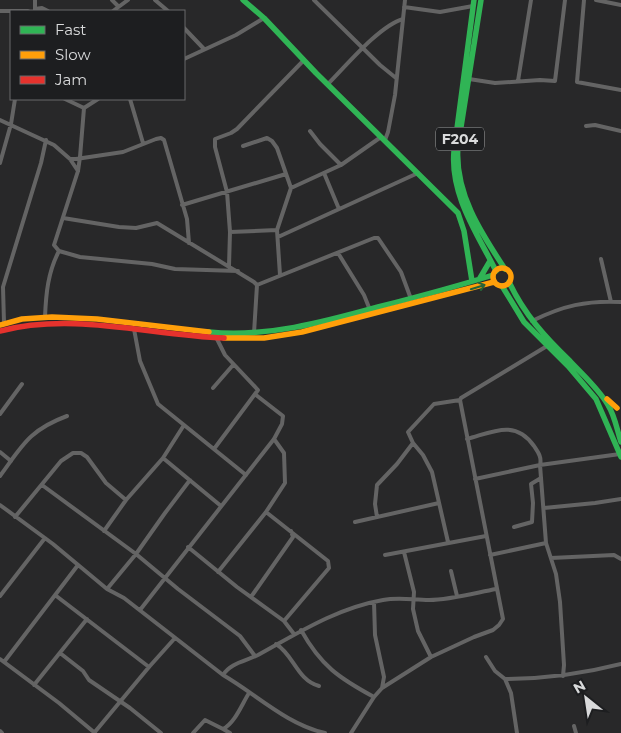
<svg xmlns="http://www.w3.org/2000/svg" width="621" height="733" viewBox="0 0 621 733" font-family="Montserrat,sans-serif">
<rect width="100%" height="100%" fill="#282829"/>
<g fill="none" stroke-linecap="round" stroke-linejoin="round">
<path stroke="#646464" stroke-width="4" d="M112 0 118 6
M155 0 168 11
M314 0 380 65 396 78
M584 0 577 82 621 90
M596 0 621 5
M404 7 440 12 473 6
M35 9 42 8 48 11
M0 11H28
M35 11V0
M113 11 128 0
M184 28 204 49
M184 59 236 35 264 18
M469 79 495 83 540 80 555 81 565 0
M518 81 531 0
M328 84C346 66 379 26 403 19
M65 99 84 108 98 99
M130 99 143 143
M0 120 54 145 70 159 78 171
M586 126 595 125 621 131
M310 131 320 144 341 165
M385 140 388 132 395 95 405 0
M243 146 267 138 272 141 277 148 291 188 277 230 280 275
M70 159H76L123 152 156 139 161 138 164 140 187 219 189 243
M0 163 11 124 15 99
M324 173 339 209
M291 188 341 165 381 137
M182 205 286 174
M63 218 119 227 136 228 157 223 254 282 257 285 254 333
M277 230 230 232 227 192 215 147V139L231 133 237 129 304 60
M278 237 418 173
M59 251 80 257 152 264 175 269 238 271
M338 253 364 295 370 310
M601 259 611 302
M229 266 230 232
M257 285 374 238H378L401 272 411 299
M45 317C46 293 48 272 59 251L54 245 78 171 80 157 84 108
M532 321C562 306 587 300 621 302
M4 323 3 287 41 163 46 140
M134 329 140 361 158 404 246 475
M213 388 233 365
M0 414 22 384
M467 439C493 432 515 419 534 446 538 452 542 457 540 465L546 543 556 574 560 602 564 665 563 676
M214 449 258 390 225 355 216 337
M0 452 11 461
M163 458 221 506
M0 476C22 446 29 430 67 416
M475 479 540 465 620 454
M42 485 136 554 178 589 240 636 255 656
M0 505 53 544 107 589 124 598 223 675C256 694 286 724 325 733
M544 508 595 503 621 499
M266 512 328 561 329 568 284 621
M15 517 61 461 73 453H81L87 457 106 483 126 500
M377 517 375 504 377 485 397 464 413 443
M355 522 439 503
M514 527 532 522 533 503 531 484 541 478
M104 531 126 500 163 458 184 425
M448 542 432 472 423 455 413 443 408 432 434 404 460 400
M188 547 237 587 284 621 294 634
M404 552 414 592 413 609 418 631 431 657
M385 555 486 536
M490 555 546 543
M551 558 614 555 621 559
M451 571 457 596
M218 572 266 512 285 483 284 453 274 439
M107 589 136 554 165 513 190 480
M55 595 149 667
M0 596 45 538
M251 597 293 537 291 531
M374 602 375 635 384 677 382 688
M140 610 274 439 282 424 283 416 256 395
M301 630C321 666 339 678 374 697
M276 644C294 655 297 680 319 686
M60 653 83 671 89 680 130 708 161 733
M486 657 495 671 505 679 511 693 517 733
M0 659 59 703 95 733
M4 662 78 565
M223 675C230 663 246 661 258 655 298 633 337 608 383 600 399 597 413 600 429 600 450 600 475 593 496 589
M505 679C545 679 582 674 621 664
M34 685 87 619
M574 726 576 733
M223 729 230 733
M0 731 2 733
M94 733 149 667 175 638
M193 733 205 720 223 729C235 723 242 704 249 693
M351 733 374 697 382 688 431 657 474 637 493 630 499 625 503 619 460 400 461 398 547 346"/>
<path stroke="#30b455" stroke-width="5.5" d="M243 0 264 18 316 73 458 213 464 231 472 281
M474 0 454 151C450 195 477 233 496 271
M481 0 458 146C454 192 481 233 505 269
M480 278 490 261
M509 282C524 314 545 337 570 361 583 375 599 389 608 405 615 416 617 430 621 442
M502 286 524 322 568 366 596 399 621 457
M209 332C265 338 324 322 378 307 417 297 455 287 493 275"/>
<path stroke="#ff9f0a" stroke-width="5.5" d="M493 277a9 9 0 1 1 18 0a9 9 0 1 1-18 0Z
M0 325 22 319 52 317 97 319 209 332
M224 338H264L302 332 494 282
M607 399 617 408"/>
<path stroke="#e5322d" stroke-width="5.5" d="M0 331C74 312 149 335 224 338"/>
</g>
<defs><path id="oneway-shaft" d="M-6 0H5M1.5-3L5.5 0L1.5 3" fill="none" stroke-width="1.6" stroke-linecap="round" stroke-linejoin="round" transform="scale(1.25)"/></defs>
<use stroke="#266238" href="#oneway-shaft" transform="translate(478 287) rotate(-17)"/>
<g text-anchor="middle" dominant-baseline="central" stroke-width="5" stroke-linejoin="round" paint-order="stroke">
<rect fill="#1d1e20" stroke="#a1a2a3" stroke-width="1" x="436" y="127.5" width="48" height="23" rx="4"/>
<g font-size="14" font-weight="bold" fill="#d9dadb">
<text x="460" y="139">F204</text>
</g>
</g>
<rect x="10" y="10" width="175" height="90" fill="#1d1e20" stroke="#68696b"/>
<rect x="20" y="26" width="25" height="8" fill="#30b455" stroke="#68696b"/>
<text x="55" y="35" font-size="15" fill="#d9dadb">Fast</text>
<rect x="20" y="51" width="25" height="8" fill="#ff9f0a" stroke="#68696b"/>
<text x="55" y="60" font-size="15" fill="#d9dadb">Slow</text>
<rect x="20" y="76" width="25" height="8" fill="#e5322d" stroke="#68696b"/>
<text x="55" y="85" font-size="15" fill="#d9dadb">Jam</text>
<g transform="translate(586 698) rotate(330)" stroke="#1d1e20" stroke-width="4" paint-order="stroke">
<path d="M0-4L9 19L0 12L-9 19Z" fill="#d9dadb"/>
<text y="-8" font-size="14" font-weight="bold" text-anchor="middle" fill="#d9dadb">N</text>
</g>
</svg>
